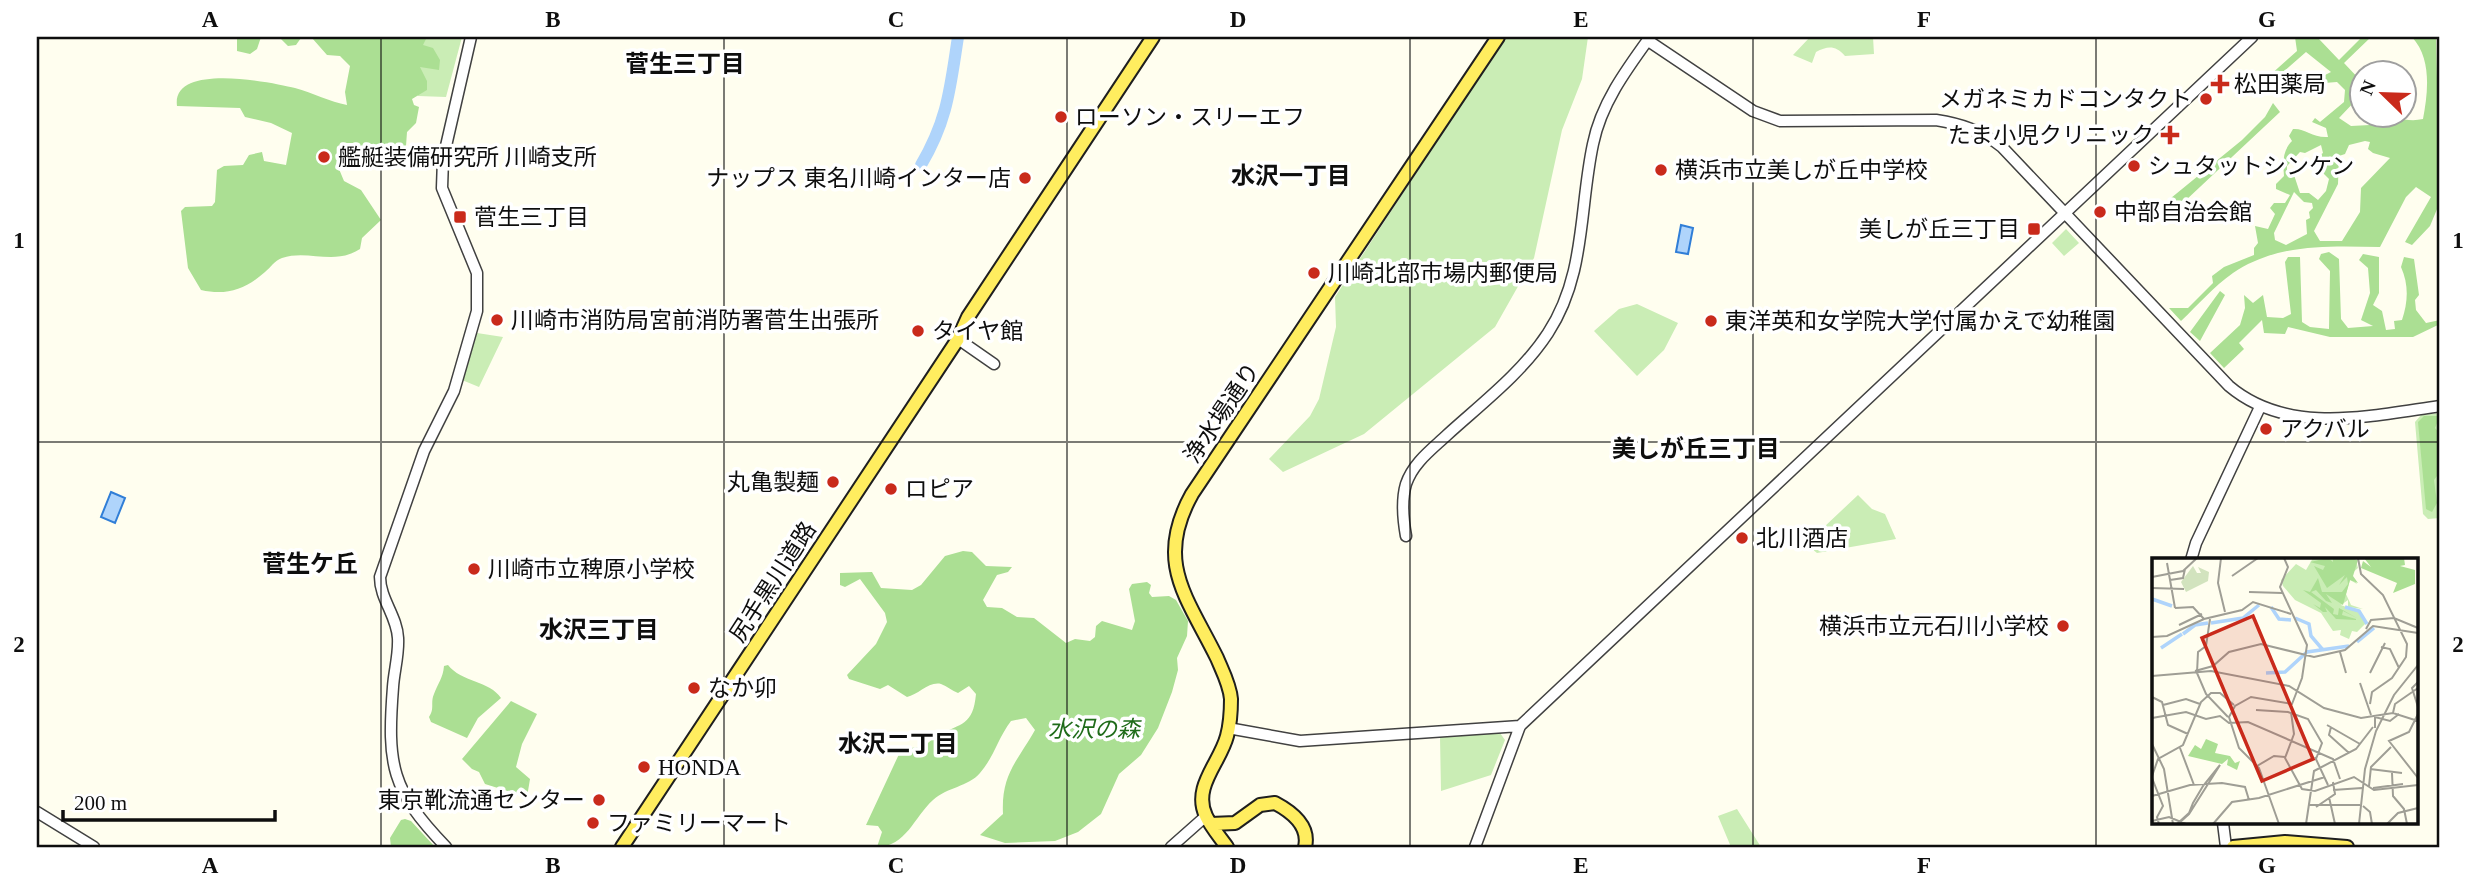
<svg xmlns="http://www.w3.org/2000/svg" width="2477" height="884" viewBox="0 0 2477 884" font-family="'Times New Roman','Noto Sans JP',serif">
<rect width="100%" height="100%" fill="#fffeef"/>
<path fill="#caedb5" d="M393 37H462L446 97 418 96Z
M1505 37H1588L1582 79 1562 130 1534 258 1495 327 1364 434 1283 472 1269 459 1310 416 1319 399 1336 327 1335 297Z
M1810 37H1873L1874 54 1845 56C1835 45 1828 46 1816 52L1812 63 1793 55Z
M2066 229 2079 243 2064 256 2052 243Z
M1637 304 1678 323 1664 350 1637 376 1594 331 1619 309Z
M477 333 503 337 479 387 462 380Z
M2440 413V518L2428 519 2423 514 2415 422 2421 415Z
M1858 495 1872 509 1885 514 1896 539 1817 553 1806 544Z
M1500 733 1505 740 1491 775 1441 791 1440 737Z
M1737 809 1761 847H1731L1718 816Z"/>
<path fill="#abdf93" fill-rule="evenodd" d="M237 37H261L257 49 250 54 237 51Z
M272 37H427L423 45 433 48 440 60 439 70 420 67 427 81V90L412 99 414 105 419 107 416 123 407 132 406 146 394 152 392 162C380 165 360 158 347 156L339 169 344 181 361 190 381 220 362 238 360 249C334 266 308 249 282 258 274 261 271 267 265 272 246 289 227 296 201 290L188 268 181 211 185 207 212 206 215 202 217 170 224 166 243 165 249 155 262 152 264 161 286 165 292 133 271 123 245 117 240 108 177 106C171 62 271 82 295 88 313 93 330 102 347 105L345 92 350 66 340 56 327 55 312 38H301L296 45 288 46 279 37Z
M2295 37H2321L2319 39 2339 60 2362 37H2371L2344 63 2361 81V101L2358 98 2339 118 2351 126 2370 125 2376 116C2393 115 2406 123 2423 119 2428 92 2432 59 2412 37H2436L2440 202 2430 226 2412 245 2405 242 2431 197 2416 187 2406 197 2380 247C2330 246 2277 243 2233 273 2214 286 2198 305 2181 321L2169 308H2188L2213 283 2212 276 2224 267 2254 255V248L2258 243 2255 226 2268 229 2275 214 2270 208 2274 203H2285L2290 195 2276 189V184L2284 176C2283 163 2282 151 2292 141L2289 136 2293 129C2305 128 2312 138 2328 137L2326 128 2312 122 2315 118 2320 122 2344 102 2345 90 2337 82 2324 83 2311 90 2315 80 2331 72 2306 52 2273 81 2269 76 2297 51ZM2365 141 2370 142 2368 149 2373 153 2390 158 2361 188 2360 212 2342 241H2320L2314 231 2338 184 2339 156 2345 154 2349 145ZM2321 145 2323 153 2311 161 2314 166 2322 165 2321 171 2329 179 2326 191 2318 200 2309 193H2300L2293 172 2287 174V166L2300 152 2305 153ZM2294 192 2304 202 2312 203 2313 208 2309 212 2310 218 2306 220 2307 234 2286 245 2275 240 2274 233Z
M2273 103 2280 112 2169 216 2160 207 2242 140 2265 117Z
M2329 252 2339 259 2341 319 2348 328 2373 326 2361 320 2370 293 2368 268 2359 260 2363 254 2379 257V293L2373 305 2382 311 2386 330 2395 329 2394 321 2402 320C2408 302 2409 285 2401 267L2404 257 2414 259 2419 295 2415 300 2416 310 2426 323 2440 320V324L2413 337H2330L2288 327 2285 334 2264 333 2262 320 2239 343 2244 349 2224 368 2210 353 2240 325 2245 308 2244 295 2253 303 2263 295 2267 317 2283 318 2291 314 2285 262 2288 257H2300L2302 322 2310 327 2329 329 2330 271 2319 259 2321 254Z
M2220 291 2225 295 2200 341 2190 332Z
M2424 416H2440L2435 428 2440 434V472L2434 480 2437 503 2432 512 2426 509 2418 422Z
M963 551 972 552 986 566 1012 567 1008 572 997 575 983 600 987 607 1002 608 1017 617 1034 618 1066 643 1075 639 1090 641 1095 637 1096 626 1102 621 1132 630 1135 621 1129 589 1132 584 1147 582 1151 585 1149 593 1152 597 1169 596 1176 600 1188 621 1187 636 1177 658 1178 670 1172 692 1158 728 1141 755 1119 774 1101 814 1078 832 1055 841 1005 843 980 835 1003 814C1001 774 1017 762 1035 730L1026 718 1011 721C998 738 994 757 980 773 968 787 947 787 933 800 914 817 906 847 877 847L882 832 878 826 866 825 900 752C908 746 917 749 925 745 930 742 934 737 939 735 961 723 973 726 976 694L969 686 958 693C952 691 947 686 941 684 929 681 918 695 907 697L888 685 880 689 849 679 847 675 876 644 887 622 885 613 860 579 845 587 840 585V573L872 572 881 588 912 590 921 585 945 556Z
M448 665C461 682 490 681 501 698L478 718 467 738 431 722 429 717C435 708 430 703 434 694 438 683 443 678 444 666Z
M511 701 537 714 522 744 516 767 530 779 527 797 485 784 479 772 472 769 462 759Z
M405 819 411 821 435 847H391L390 838 401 820Z"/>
<path fill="#afd4fb" stroke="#307ed7" stroke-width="2" d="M1681 225 1693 228 1688 254 1676 252Z
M111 492 125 498 115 523 101 517Z"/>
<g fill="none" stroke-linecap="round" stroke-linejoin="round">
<path stroke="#afd4fb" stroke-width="12" d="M921 165C948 119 950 88 958 37"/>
<defs>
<path id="minor" d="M1647 40 1753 111 1780 121 1936 120C1962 124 1982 131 2002 147L2229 386C2288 436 2370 416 2440 406
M958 339 994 364
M1406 536C1403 519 1401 501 1406 484 1413 463 1431 450 1447 435 1481 404 1522 373 1548 333 1586 275 1579 209 1593 144 1601 104 1626 70 1650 37
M2191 560 2196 543 2260 407
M1228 728 1300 741 1520 726
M37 812 94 847
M2223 823 2226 847
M446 847C391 790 387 765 393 687 394 671 399 655 398 638 397 616 380 599 380 577L424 451 454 391 477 311V273L442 188 443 159 471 37
M1171 847 1206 816
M1475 847 1520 726 2252 37"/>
<path id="major" d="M1211 824 1235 823 1260 805 1275 803C1292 812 1310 826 1305 847
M622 847 958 339 968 317 1153 37
M1227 847C1220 837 1211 827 1206 816 1192 787 1220 763 1227 736 1230 725 1231 710 1231 699 1230 685 1222 670 1217 658 1187 597 1154 562 1192 494L1498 37
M2233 847 2285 842 2347 847"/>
</defs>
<use href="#minor" stroke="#414141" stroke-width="13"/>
<use href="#major" stroke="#1f1f1f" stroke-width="16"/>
<use href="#minor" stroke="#fff" stroke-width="10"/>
<use href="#major" stroke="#ffed5f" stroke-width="12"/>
</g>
<path fill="none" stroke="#0e0e0e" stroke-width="2" stroke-opacity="0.55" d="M381 37V847M724 37V847M1067 37V847M1410 37V847M1753 37V847M2096 37V847M37 442H2440"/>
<g fill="#c92a1b" stroke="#fff" stroke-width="2.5">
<path d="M2216.5 73.5h7v7h7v7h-7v7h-7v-7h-7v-7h7z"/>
<circle cx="2206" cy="99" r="7"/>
<circle cx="1061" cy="117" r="7"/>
<path d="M2166.5 124.5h7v7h7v7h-7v7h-7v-7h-7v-7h7z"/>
<circle cx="324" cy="157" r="7"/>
<circle cx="2134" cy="166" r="7"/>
<circle cx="1661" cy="170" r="7"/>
<circle cx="1025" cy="178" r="7"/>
<circle cx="2100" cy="212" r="7"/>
<rect x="453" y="210" width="14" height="14" rx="3.5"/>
<rect x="2027" y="222" width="14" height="14" rx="3.5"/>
<circle cx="1314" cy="273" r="7"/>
<circle cx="497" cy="320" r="7"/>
<circle cx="1711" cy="321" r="7"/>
<circle cx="918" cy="331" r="7"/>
<circle cx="2266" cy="429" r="7"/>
<circle cx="833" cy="482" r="7"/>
<circle cx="891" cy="489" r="7"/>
<circle cx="1742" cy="538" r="7"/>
<circle cx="474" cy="569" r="7"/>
<circle cx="2063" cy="626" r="7"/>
<circle cx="694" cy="688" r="7"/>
<circle cx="644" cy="767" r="7"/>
<circle cx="599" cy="800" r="7"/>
<circle cx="593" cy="823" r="7"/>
</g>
<g text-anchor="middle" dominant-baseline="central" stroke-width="7" stroke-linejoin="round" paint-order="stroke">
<g font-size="23" fill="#0e0e0e" stroke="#fff" text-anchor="start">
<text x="2234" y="84">松田薬局</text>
<text x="2192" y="99" text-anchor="end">メガネミカドコンタクト</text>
<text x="1075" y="117">ローソン・スリーエフ</text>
<text x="2154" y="135" text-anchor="end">たま小児クリニック</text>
<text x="338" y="157">艦艇装備研究所 川崎支所</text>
<text x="2148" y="166">シュタットシンケン</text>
<text x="1675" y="170">横浜市立美しが丘中学校</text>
<text x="1011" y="178" text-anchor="end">ナップス 東名川崎インター店</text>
<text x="2114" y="212">中部自治会館</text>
<text x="474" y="217">菅生三丁目</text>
<text x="2020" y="229" text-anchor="end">美しが丘三丁目</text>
<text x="1328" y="273">川崎北部市場内郵便局</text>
<text x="511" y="320">川崎市消防局宮前消防署菅生出張所</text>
<text x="1725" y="321">東洋英和女学院大学付属かえで幼稚園</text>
<text x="932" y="331">タイヤ館</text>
<text x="2280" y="429">アクバル</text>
<text x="819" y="482" text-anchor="end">丸亀製麺</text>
<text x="905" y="489">ロピア</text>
<text x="1756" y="538">北川酒店</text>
<text x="488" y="569">川崎市立稗原小学校</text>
<text x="2049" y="626" text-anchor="end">横浜市立元石川小学校</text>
<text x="708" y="688">なか卯</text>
<text x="658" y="767">HONDA</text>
<text x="585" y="800" text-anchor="end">東京靴流通センター</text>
<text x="607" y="823">ファミリーマート</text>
</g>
<g font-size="23" fill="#0e0e0e" stroke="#fff">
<text transform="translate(1222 413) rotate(-56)">浄水場通り</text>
<text transform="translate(773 582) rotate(-57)">尻手黒川道路</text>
</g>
<g font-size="23" font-style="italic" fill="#1f6b19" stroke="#fff">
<text x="1094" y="729">水沢の森</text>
</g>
<g font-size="24" font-weight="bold" fill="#0e0e0e" stroke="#fff">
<text x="685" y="64">菅生三丁目</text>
<text x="1291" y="176">水沢一丁目</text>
<text x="1696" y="449">美しが丘三丁目</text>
<text x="310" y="564">菅生ケ丘</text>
<text x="599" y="630">水沢三丁目</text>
<text x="898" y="744">水沢二丁目</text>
</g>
</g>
<g transform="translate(2152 558)">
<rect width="266" height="266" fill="#fffeef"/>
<path d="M161 0H203L206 10 199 16 205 26 198 22 194 36 199 47 211 51 196 49V42L189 47 207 54 215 64 205 74 200 73 197 81 188 77 189 72 181 73 169 55 143 42 131 28 129 22 144 6 154 12Z" fill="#caedb5"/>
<path d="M176 0 181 4V0L206 2 201 18 206 25 198 22 191 47 174 36 180 45 174 43 164 32 159 34 182 51 181 56 186 57 187 50 205 60 191 53 190 57 204 61V62L184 61 173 49 175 54H171L161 46 168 50 169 45 151 32 158 34 166 20 170 34H190L196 26 195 19 187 27 193 17 175 30 162 8 171 12 173 8 158 4ZM212 0H252L253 7 248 8 263 12V26L241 35 245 25 209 10 211 3 219 9ZM54 181 66 186 63 195 78 198 83 205 88 203 85 212 75 207 76 201 70 206 36 198 43 187 49 191Z" fill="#abdf93"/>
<path d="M41 8 45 15H49L46 9 57 14 56 23 34 34 29 24Z" fill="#d2e3be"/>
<path fill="none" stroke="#afd4fb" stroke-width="3.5" d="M0 41 20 48M119 49 127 61 139 62M193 49 207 53 215 66M143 60 157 66 159 78 171 92M59 65 91 60 107 47M31 76 43 67 56 65M205 84 222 70M9 90 30 76M114 115 133 114 155 94 197 88"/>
<path fill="none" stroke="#9f9e95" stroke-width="2" d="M69 0 66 25 73 54M206 0 209 16 231 37 255 86 254 99 240 120 220 134 218 146M15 5 23 50M80 18 106 0M0 19 31 13 45 0M18 22 31 20 33 11M0 30 32 31M97 34 130 35M23 50 41 49 52 61M58 61 54 88 46 94 45 115 54 136 76 159M27 67 50 56M214 71 219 62 242 60 266 70M0 79 15 78 52 61 90 52 101 44 139 56M229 89 238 91 247 110M188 94 194 115M43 113 61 108 77 94 109 86 162 99 193 92 221 68 266 75M218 115 233 85M0 118 59 113 137 128 172 150 209 160 241 155 266 163M266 124 260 130 266 149M208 125 219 157M0 139 10 144 16 167 36 176M11 147 34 141 48 146M104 152 136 154 156 161 170 185 164 201M139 154 142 176 133 200 150 231 163 233 202 219 222 232 266 227M241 155 243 146 266 130M266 156 257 174 237 183 266 220M0 160 34 154 54 161 68 158 77 165 96 164 181 201 188 221M175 167 208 186M179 169 177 177 197 195M223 170V159L238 163 247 156M0 186 12 211 21 266M28 190 42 227M163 199 176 227M105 208 122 198 133 199M218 211 250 215M240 215 241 238 252 251 255 266M0 218 6 201 31 187 49 144 59 135H68L82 147M0 220 11 248 5 259 7 266M217 228 219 209 239 189M221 230 251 226M181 232 210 230M0 238 38 227 70 225 93 229 97 242M177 239 183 266M157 247H208M211 248 218 254 220 266M164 249 183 236 181 224M0 263 17 259 34 266M25 266 37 255 41 245 51 228 68 207 37 256 26 266M61 266 80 244 107 240 173 219M127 266 107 210 87 190 77 159 83 148 99 139 140 146 150 120 155 87 128 29 136 9 132 0M154 266 162 213 204 191 221 169M207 266 213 211 224 173 242 137 266 107M235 266 246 255 266 250"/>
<path fill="#c92a1b" fill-opacity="0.15" stroke="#c92a1b" stroke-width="3.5" d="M101 58 161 201 110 223 50 80Z"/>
<rect width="266" height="266" fill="none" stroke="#0e0e0e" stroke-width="3.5"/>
</g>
<rect width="2477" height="884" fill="none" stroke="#ffffff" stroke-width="77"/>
<g transform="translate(2383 94) rotate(293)"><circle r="33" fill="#ffffff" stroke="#9f9f9f" stroke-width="2"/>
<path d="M0-5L12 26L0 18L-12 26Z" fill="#c92a1b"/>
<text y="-10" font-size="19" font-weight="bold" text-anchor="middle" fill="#0e0e0e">N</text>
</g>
<path d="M63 810v10h212v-10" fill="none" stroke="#0e0e0e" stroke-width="3.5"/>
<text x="74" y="810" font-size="21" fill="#0e0e0e" stroke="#ffffff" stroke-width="5" paint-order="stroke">200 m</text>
<rect x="38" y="38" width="2400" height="808" fill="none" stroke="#0e0e0e" stroke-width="2.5"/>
<g font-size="23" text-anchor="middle" font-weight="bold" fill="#0e0e0e">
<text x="210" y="27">A</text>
<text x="553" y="27">B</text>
<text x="896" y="27">C</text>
<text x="1238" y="27">D</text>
<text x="1581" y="27">E</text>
<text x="1924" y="27">F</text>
<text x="2267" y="27">G</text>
<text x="19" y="248">1</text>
<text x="2458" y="248">1</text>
<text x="19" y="652">2</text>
<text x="2458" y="652">2</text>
<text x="210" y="873">A</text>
<text x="553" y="873">B</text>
<text x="896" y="873">C</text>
<text x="1238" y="873">D</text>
<text x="1581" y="873">E</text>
<text x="1924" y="873">F</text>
<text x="2267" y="873">G</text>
</g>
</svg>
